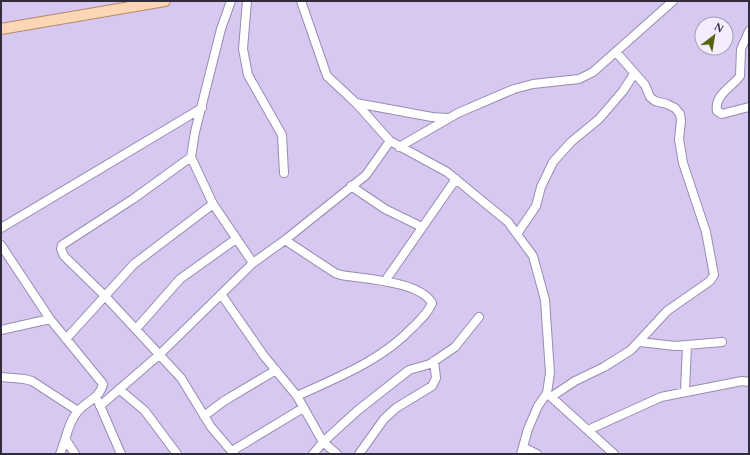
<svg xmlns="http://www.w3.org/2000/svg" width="750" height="455" viewBox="0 0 750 455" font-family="Spectral,serif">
<rect width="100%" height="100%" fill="#d6c8f1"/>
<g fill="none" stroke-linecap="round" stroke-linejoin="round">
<defs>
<path id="minor" d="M231 1 221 29 195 132 191 157 213 204 253 263
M247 1 243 49 248 75 282 135 284 173
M301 1 327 76 356 103 390 141 447 172 508 222 533 256 545 300 550 373 547 393 538 406 528 429 521 454
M749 31 741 49 740 76C732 87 714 95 717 111L722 114 749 107
M356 103 432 117 448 118
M399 147 458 113 514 89 533 84 579 79 593 72 673 1
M191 157 133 199 62 245 61 249 64 256 104 295 181 378 211 427 234 454
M351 186 385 209 422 227
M1 228 202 108
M517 234 536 206 541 187 553 162 571 142 599 119 623 91 634 74
M285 240 335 273 341 275C364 279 419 281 432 303 428 313 421 319 413 327 381 361 338 377 297 396
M1 245 50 319 103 384C100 398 87 401 78 411 68 422 66 440 60 454
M385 281 456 179
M221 294 264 356 297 396 323 442 337 454
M136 329 180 279 236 239
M1 330 50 319
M66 339 134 264 213 204
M640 342 675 346 722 342
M1 377 24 379 32 381 78 411
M119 389 145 411 177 454
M685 391 687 345
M549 395 614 454
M551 397 575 381 604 367 631 350 667 311 710 281 714 275 706 232 683 163 679 139 681 121 680 114 675 108 667 104 655 101 650 97 645 85 616 52
M98 401 121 454
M100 406 160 354 253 263 285 240 366 175 390 141
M204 416 224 401 276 370
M588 430 661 397 742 381 749 382
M66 440 75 454
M523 447 537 454
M232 451 303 408
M313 454 323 442 357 411 409 370 430 364 455 347 479 317
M359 454 384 419 396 408 432 386 436 378 434 361"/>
<path id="major" d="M1 29 165 1"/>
</defs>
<use href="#minor" stroke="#998bb2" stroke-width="10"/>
<use href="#major" stroke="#b5896b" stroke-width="12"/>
<use href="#minor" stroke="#fff" stroke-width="8"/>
<use href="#major" stroke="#fdd6b6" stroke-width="10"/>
</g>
<rect width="750" height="455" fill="none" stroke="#312c3c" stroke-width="4"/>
<g transform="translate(714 36) rotate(31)"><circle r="19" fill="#f3edff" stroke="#a5a0b1"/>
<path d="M0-3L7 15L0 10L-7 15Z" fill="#55660f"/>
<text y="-6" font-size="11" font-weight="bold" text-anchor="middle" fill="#312c3c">N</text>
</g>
</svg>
